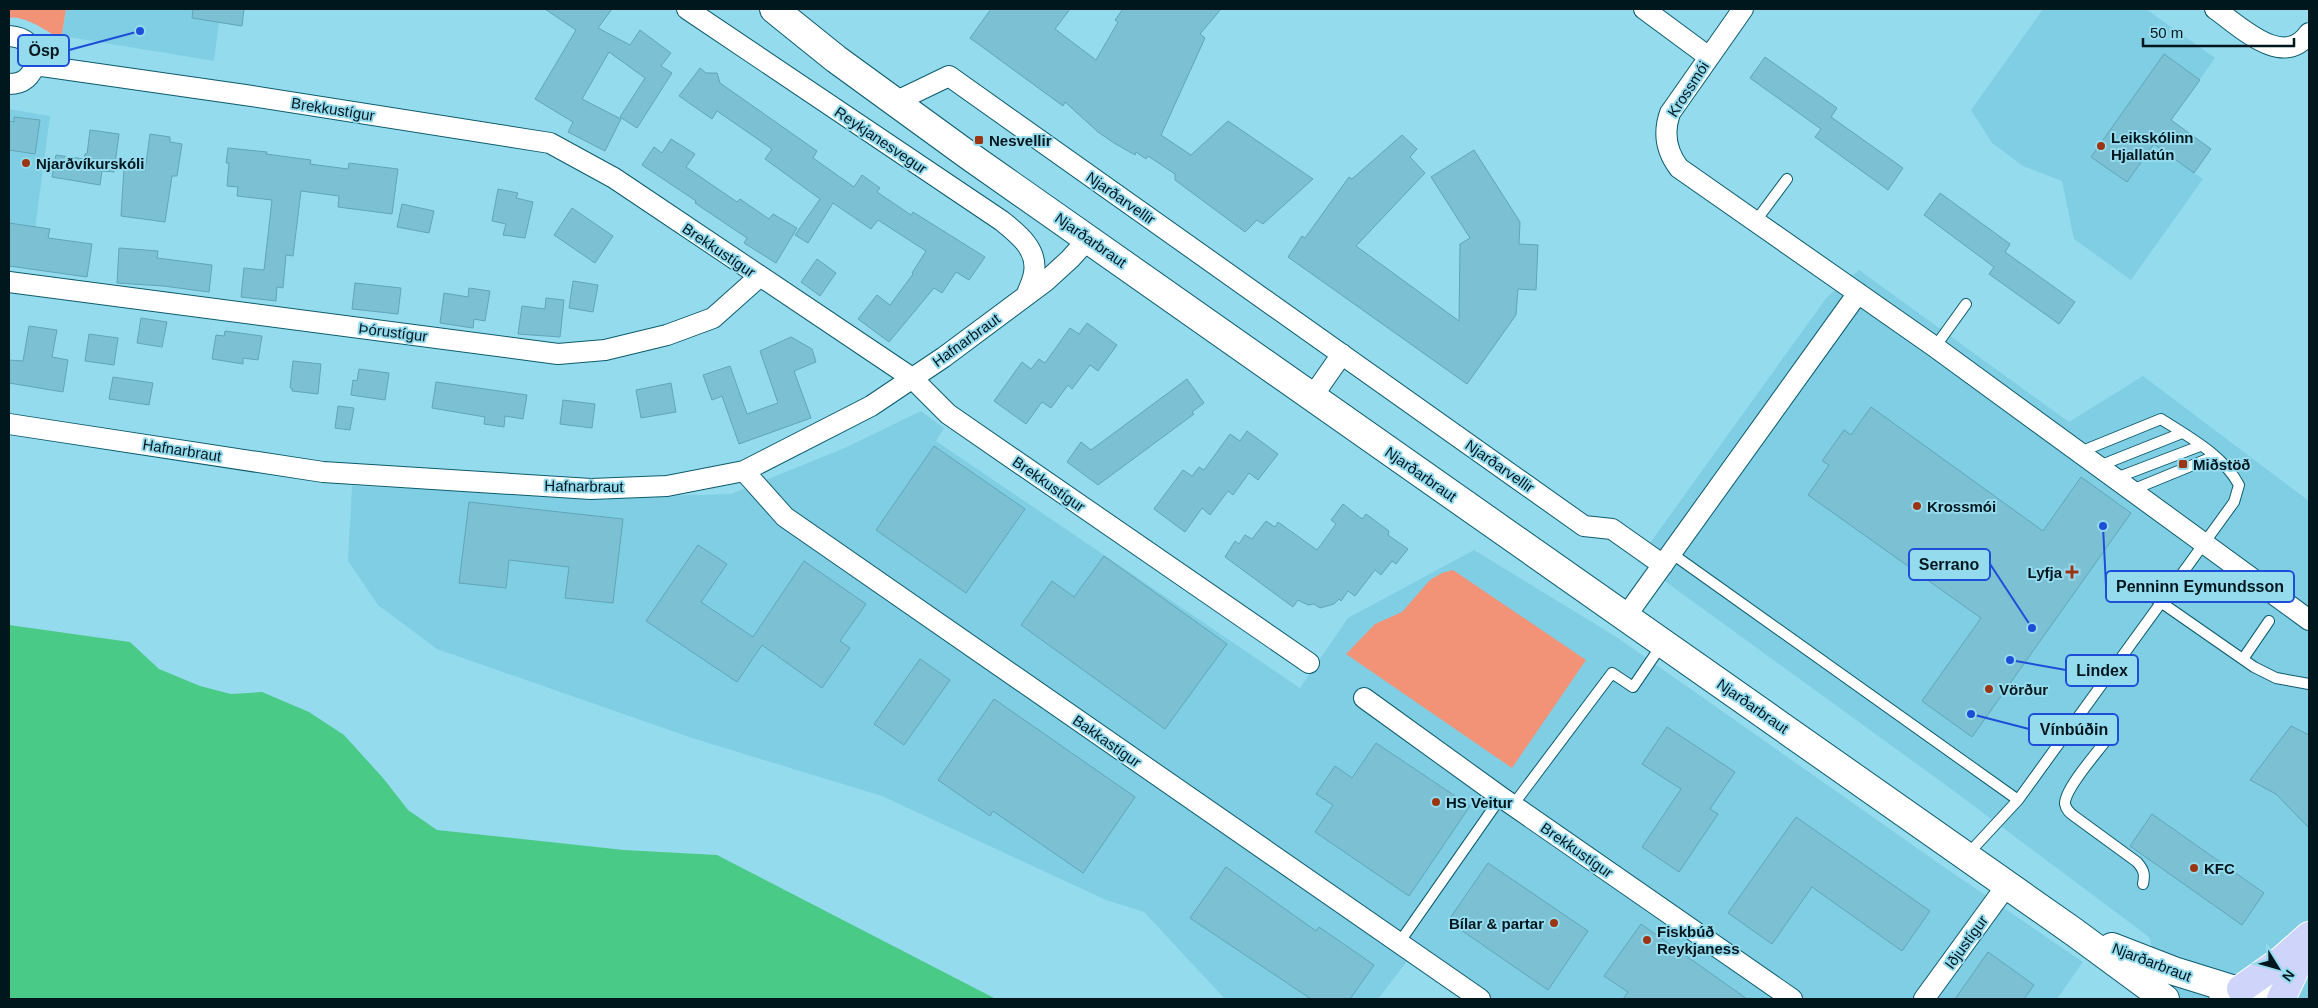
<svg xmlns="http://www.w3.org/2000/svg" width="2318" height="1008" viewBox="0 0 2318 1008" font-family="Arial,sans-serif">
<rect width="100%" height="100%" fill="#95dbee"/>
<path fill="#80cee4" d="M66 9H244L242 26 219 23 214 61 62 36Z
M2043 9H2146L2215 58 2171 120 2211 149 2194 173 2203 179 2131 280 2074 239 2062 181 2023 166 1992 143 1971 110Z
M9 109 50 116 30 267 9 265Z
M1859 270 2069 422 2143 376 2309 501V999H2168L2149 937 1958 794 1637 561 1827 297Z
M921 411 944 428 936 441 1300 688 1348 618 1474 550 1618 638 1944 867 2083 962 2057 999H1463L1408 960 1378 999H1225L1144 912 1106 900 882 796 695 739 437 649 378 605 348 561 352 486 502 493 657 496 731 494 847 447Z"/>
<path fill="#f29377" d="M9 9H66L61 40C50 32 22 14 9 18Z
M1453 570 1586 660 1512 768 1346 654 1375 624 1402 612 1430 580 1442 573Z"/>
<path fill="#4aca87" d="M9 625 130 642 159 669 200 686 231 694 262 692 309 712 344 735 383 778 408 810 437 830 624 850 717 855 996 999H9Z"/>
<path fill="#7bc0d3" stroke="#60a5b8" d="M193 9H244L242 26 192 18Z
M545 9H612L598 28 630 45 640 30 671 53 661 66 672 73 637 128 620 117 645 78 609 52 582 99 621 119 605 151 568 132 573 122 535 99 576 30Z
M991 9H1070L1055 29 1096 60 1118 22 1115 20 1123 9H1221L1200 34 1205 38 1161 135 1191 155 1228 121 1313 179 1263 224 1257 220 1245 232 1175 180V174L1148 156 1146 159 1136 152 1135 155 1114 143 1098 132 1065 102 1063 106 970 38Z
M2164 54 2200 80 2171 120 2211 149 2194 173 2154 144 2127 182 2091 157Z
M1765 57 1837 108 1831 117 1903 168 1888 190 1815 137 1821 129 1750 78Z
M700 68 706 73H717L720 83 817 151 813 158 854 187 862 175 880 188 877 192 911 215 913 212 985 257 969 280 956 272 942 293 934 288 889 342 858 319 877 295 890 305 913 274 912 273 926 251 878 220 871 229 833 203 808 243 795 235 820 199 765 159 772 149 717 111 712 119 679 96Z
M14 117 40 120 35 154 9 150V121L14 122Z
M90 130 119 134 114 172 102 171 100 185 52 177 56 155 84 159 85 154H87Z
M150 134 170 137V142L182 144 177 176H172L165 222 121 216 124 168 145 171Z
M1402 135 1417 149 1410 157 1425 173 1356 246 1459 321 1460 244 1470 238 1431 177 1474 150 1520 222 1519 244 1538 245 1536 290 1518 289 1516 315 1467 384 1288 257 1302 236 1305 238 1349 177 1352 179Z
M671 139 695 154 686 167 737 202 740 199 769 219 773 214 797 228 776 263 744 243 747 238 695 203 696 201 642 165 654 147 662 153Z
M228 148 267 152 266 154 311 160 310 164 348 169 349 163 398 169 392 214 338 207 339 196 301 191 293 256 286 255 283 288 277 287 276 301 241 297 244 268 264 270 272 200 237 196 238 187 227 186 229 163H226Z
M498 189 518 193 516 198 533 202 525 238 503 235 506 224 492 221Z
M1940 193 2010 244 2005 252 2075 302 2059 324 1989 274 1994 267 1924 215Z
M402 204 434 211 429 233 397 227Z
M572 208 613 236 595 263 554 235Z
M9 223 50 229 48 238 92 244 87 277 9 266Z
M119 248 158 251 157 258 212 265 209 292 163 286 117 283Z
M817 259 836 273 820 296 801 282Z
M573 281 598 285 593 312 569 308Z
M355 283 401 288 398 314 352 309Z
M469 288 490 291 485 321 474 319 473 328 440 323 444 293 468 297Z
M546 298 564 300 560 337 518 334 522 306 545 309Z
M141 318 167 322 162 347 137 343Z
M1087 323 1117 345 1098 371 1090 365 1072 389 1068 385 1051 408 1042 402 1026 424 994 401 1022 362 1031 369 1039 359 1045 363 1070 328 1079 334Z
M29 326 57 330 52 357 68 360 63 392 9 383V360L23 361Z
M225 331 262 336 258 360 243 358V364L212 359 216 335 224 336Z
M89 334 118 338 114 365 85 361Z
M791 337 812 349 816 362 794 371 811 418 739 444 722 396 712 400 703 375 730 366 747 414 778 403 760 351Z
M293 361 321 364 318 394 292 391V388H290Z
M359 369 389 373 385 400 351 395 353 380 357 381Z
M113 377 153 383 149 405 109 399Z
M1187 379 1204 403 1192 412 1194 414 1098 485 1067 462 1081 442 1091 450Z
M436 382 527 395 523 419 505 416 504 427 484 424 485 417 432 408Z
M671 383 676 412 641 418 636 390Z
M563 400 595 404 592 428 560 424Z
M338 406 354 408 350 430 335 428Z
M1871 407 2043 531 2081 477 2131 513 1972 737 1922 701 1981 618 1808 495 1829 465 1822 461 1844 430 1851 435Z
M1247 431 1278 454 1258 480 1249 473 1233 495 1228 491 1210 515 1202 508 1185 532 1154 509 1183 470 1192 476 1199 467 1204 470 1230 434 1240 441Z
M934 446 1025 509 966 593 876 530Z
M469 502 623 519 613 603 565 598 569 567 509 560 506 588 459 583Z
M1343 504 1362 519 1366 514 1389 531 1388 535 1408 549 1396 564 1392 561 1381 575 1375 570 1355 596 1348 591 1341 601 1339 599 1334 604 1320 608 1314 604 1308 605 1298 600 1293 607 1225 557 1235 541 1239 544 1245 535 1252 539 1266 521 1275 527 1278 522 1317 550 1336 524 1331 520Z
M698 545 727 564 701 602 753 637 804 561 866 604 840 641 850 648 822 688 762 645 737 682 646 621Z
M1104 556 1227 644 1165 729 1021 625 1052 581 1074 597Z
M920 659 950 680 904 745 874 724Z
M994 699 1135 797 1083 873 993 811 990 816 938 780Z
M2291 726 2309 735V828L2276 794 2250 780Z
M1667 727 1735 772 1710 809 1718 814 1679 872 1642 847 1681 789 1642 764Z
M1376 743 1470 806 1409 896 1315 832 1333 805 1316 794 1335 766 1352 778Z
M2152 814 2264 893 2242 925 2130 846Z
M1796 817 1930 911 1902 951 1812 887 1772 944 1728 913Z
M1488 863 1588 931 1548 990 1448 921Z
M1226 867 1316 931 1319 927 1374 965 1350 999H1311L1190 918Z
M1641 924 1699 965 1747 999H1623L1628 992 1604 976Z
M1988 952 2034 985 2024 999H1955Z"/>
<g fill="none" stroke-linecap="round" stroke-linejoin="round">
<defs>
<path id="lane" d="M1755 222 1787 179
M1935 347 1966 304
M2099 466 2182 433
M2116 478 2200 446
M2132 490 2215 456
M1671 553 2018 800
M2126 578 2254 667 2276 678 2309 684
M2243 659 2269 621
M2104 743C2095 755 2064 790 2065 804 2066 810 2070 813 2074 816L2137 862C2144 870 2145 874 2143 884
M1513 805 1612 673 1633 687 1663 643
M1967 855 2018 800 2234 502 2239 485C2223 455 2189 437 2161 419L2080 452
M1399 943 1501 797"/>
<path id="street" d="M687 9 1002 221C1018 234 1038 249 1034 273 1033 280 1029 289 1026 296
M1644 9 1709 57
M1743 9 1670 113C1663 133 1666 151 1679 168L1935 347 2309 620
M2215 9C2240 26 2283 70 2309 33
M9 36C25 37 34 45 36 61 32 76 25 84 9 84
M35 65 245 95 550 143 614 178 912 378 948 414 1309 663
M895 102 949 76 1584 526 1612 529 1663 565
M9 282 558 354 605 350 667 335 713 318 759 277
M1312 397 1342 354
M9 424 323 472 591 489 667 486 744 471 871 406 944 357 1046 281 1070 259 1089 238
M744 471 785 517 1480 999
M1626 616 1858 293
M1364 698 1501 797 1792 999
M1924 999 2007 885"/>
<path id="secondary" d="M774 9 836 59 968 155 2074 932 2165 999
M2112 947 2174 971 2232 989
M2222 991C2238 987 2250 989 2263 999"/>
<path id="primary" d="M2241 989 2282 960 2309 936
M2281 999 2307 944"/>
</defs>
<use href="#lane" stroke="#0b5c6d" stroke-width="12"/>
<use href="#street" stroke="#0b5c6d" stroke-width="22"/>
<use href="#secondary" stroke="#0b5c6d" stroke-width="30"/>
<use href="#primary" stroke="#fff" stroke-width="30"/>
<use href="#lane" stroke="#fff" stroke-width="10"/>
<use href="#street" stroke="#fff" stroke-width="20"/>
<use href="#secondary" stroke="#fff" stroke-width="28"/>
<use href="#primary" stroke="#ced4fa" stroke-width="28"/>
</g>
<g fill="#9c3514" stroke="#95dbee" stroke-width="2">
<rect x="974" y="135" width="10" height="10" rx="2.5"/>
<circle cx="2101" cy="146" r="5"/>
<circle cx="26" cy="163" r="5"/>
<rect x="2178" y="459" width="10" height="10" rx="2.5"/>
<circle cx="1917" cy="506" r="5"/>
<path d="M2069.5 564.5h5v5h5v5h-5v5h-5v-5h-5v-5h5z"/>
<circle cx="1989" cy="689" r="5"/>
<circle cx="1436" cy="802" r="5"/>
<circle cx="2194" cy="868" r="5"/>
<circle cx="1554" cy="923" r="5"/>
<circle cx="1647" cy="940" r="5"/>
</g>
<g text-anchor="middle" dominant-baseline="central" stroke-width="4" stroke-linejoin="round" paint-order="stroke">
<g font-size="15" fill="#00171e" stroke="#95dbee">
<text transform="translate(1688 89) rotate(-57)">Krossmói</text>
<text transform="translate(333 109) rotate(9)">Brekkustígur</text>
<text transform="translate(881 140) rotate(34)">Reykjanesvegur</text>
<text transform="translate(1121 198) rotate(35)">Njarðarvellir</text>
<text transform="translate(1091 240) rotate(35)">Njarðarbraut</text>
<text transform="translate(719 250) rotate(34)">Brekkustígur</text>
<text transform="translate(393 332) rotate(7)">Þórustígur</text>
<text transform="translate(966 340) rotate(-36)">Hafnarbraut</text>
<text transform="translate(182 450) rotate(9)">Hafnarbraut</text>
<text transform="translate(1500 466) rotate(35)">Njarðarvellir</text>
<text transform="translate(1421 474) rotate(35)">Njarðarbraut</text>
<text transform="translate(1049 484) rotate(35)">Brekkustígur</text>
<text transform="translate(584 486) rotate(1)">Hafnarbraut</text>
<text transform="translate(1753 706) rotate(35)">Njarðarbraut</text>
<text transform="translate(1107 741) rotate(35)">Bakkastígur</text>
<text transform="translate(1577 850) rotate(35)">Brekkustígur</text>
<text transform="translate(1966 942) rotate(-54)">Iðjustígur</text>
<text transform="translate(2152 962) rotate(21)">Njarðarbraut</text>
</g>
<g font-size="15" font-weight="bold" fill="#00171e" stroke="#95dbee" text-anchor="start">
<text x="2111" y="137">Leikskólinn<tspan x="2111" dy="17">Hjallatún</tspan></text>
<text x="989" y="140">Nesvellir</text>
<text x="36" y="163">Njarðvíkurskóli</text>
<text x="2193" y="464">Miðstöð</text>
<text x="1927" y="506">Krossmói</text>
<text x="2062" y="572" text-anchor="end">Lyfja</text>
<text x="1999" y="689">Vörður</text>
<text x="1446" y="802">HS Veitur</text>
<text x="2204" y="868">KFC</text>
<text x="1544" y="923" text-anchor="end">Bílar &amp; partar</text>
<text x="1657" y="931">Fiskbúð<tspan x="1657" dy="17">Reykjaness</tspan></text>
</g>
</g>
<path fill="none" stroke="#1d4ed8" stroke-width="2" d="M140 31L69 50M2032 628L1990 564M2103 526L2106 586M2010 660L2066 670M1971 714L2029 729"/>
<g fill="#1d4ed8" stroke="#95dbee" stroke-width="2">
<circle cx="140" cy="31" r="5"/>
<circle cx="2032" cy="628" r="5"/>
<circle cx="2103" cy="526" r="5"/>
<circle cx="2010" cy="660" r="5"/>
<circle cx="1971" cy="714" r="5"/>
</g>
<g fill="#95dbee" stroke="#1d4ed8" stroke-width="2">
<rect x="18" y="35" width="51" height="31" rx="5"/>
<rect x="1909" y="549" width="81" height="31" rx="5"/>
<rect x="2106" y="571" width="188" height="31" rx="5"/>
<rect x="2066" y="655" width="72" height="31" rx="5"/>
<rect x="2029" y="714" width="89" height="31" rx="5"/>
</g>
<g font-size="16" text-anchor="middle" font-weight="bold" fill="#00171e">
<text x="44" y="56">Ösp</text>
<text x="1949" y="570">Serrano</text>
<text x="2200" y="592">Penninn Eymundsson</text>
<text x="2102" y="676">Lindex</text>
<text x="2074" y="735">Vínbúðin</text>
</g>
<rect width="2318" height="1008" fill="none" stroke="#00171e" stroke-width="20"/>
<g transform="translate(2278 968) rotate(127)" stroke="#95dbee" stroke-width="4" paint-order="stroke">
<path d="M0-4L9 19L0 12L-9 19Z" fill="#00171e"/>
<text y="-8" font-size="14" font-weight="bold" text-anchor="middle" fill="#00171e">N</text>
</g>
<path d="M2143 38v8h151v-8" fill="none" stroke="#00171e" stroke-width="2.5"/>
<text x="2150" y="38" font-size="15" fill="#00171e" stroke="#95dbee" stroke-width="4" paint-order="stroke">50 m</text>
</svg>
